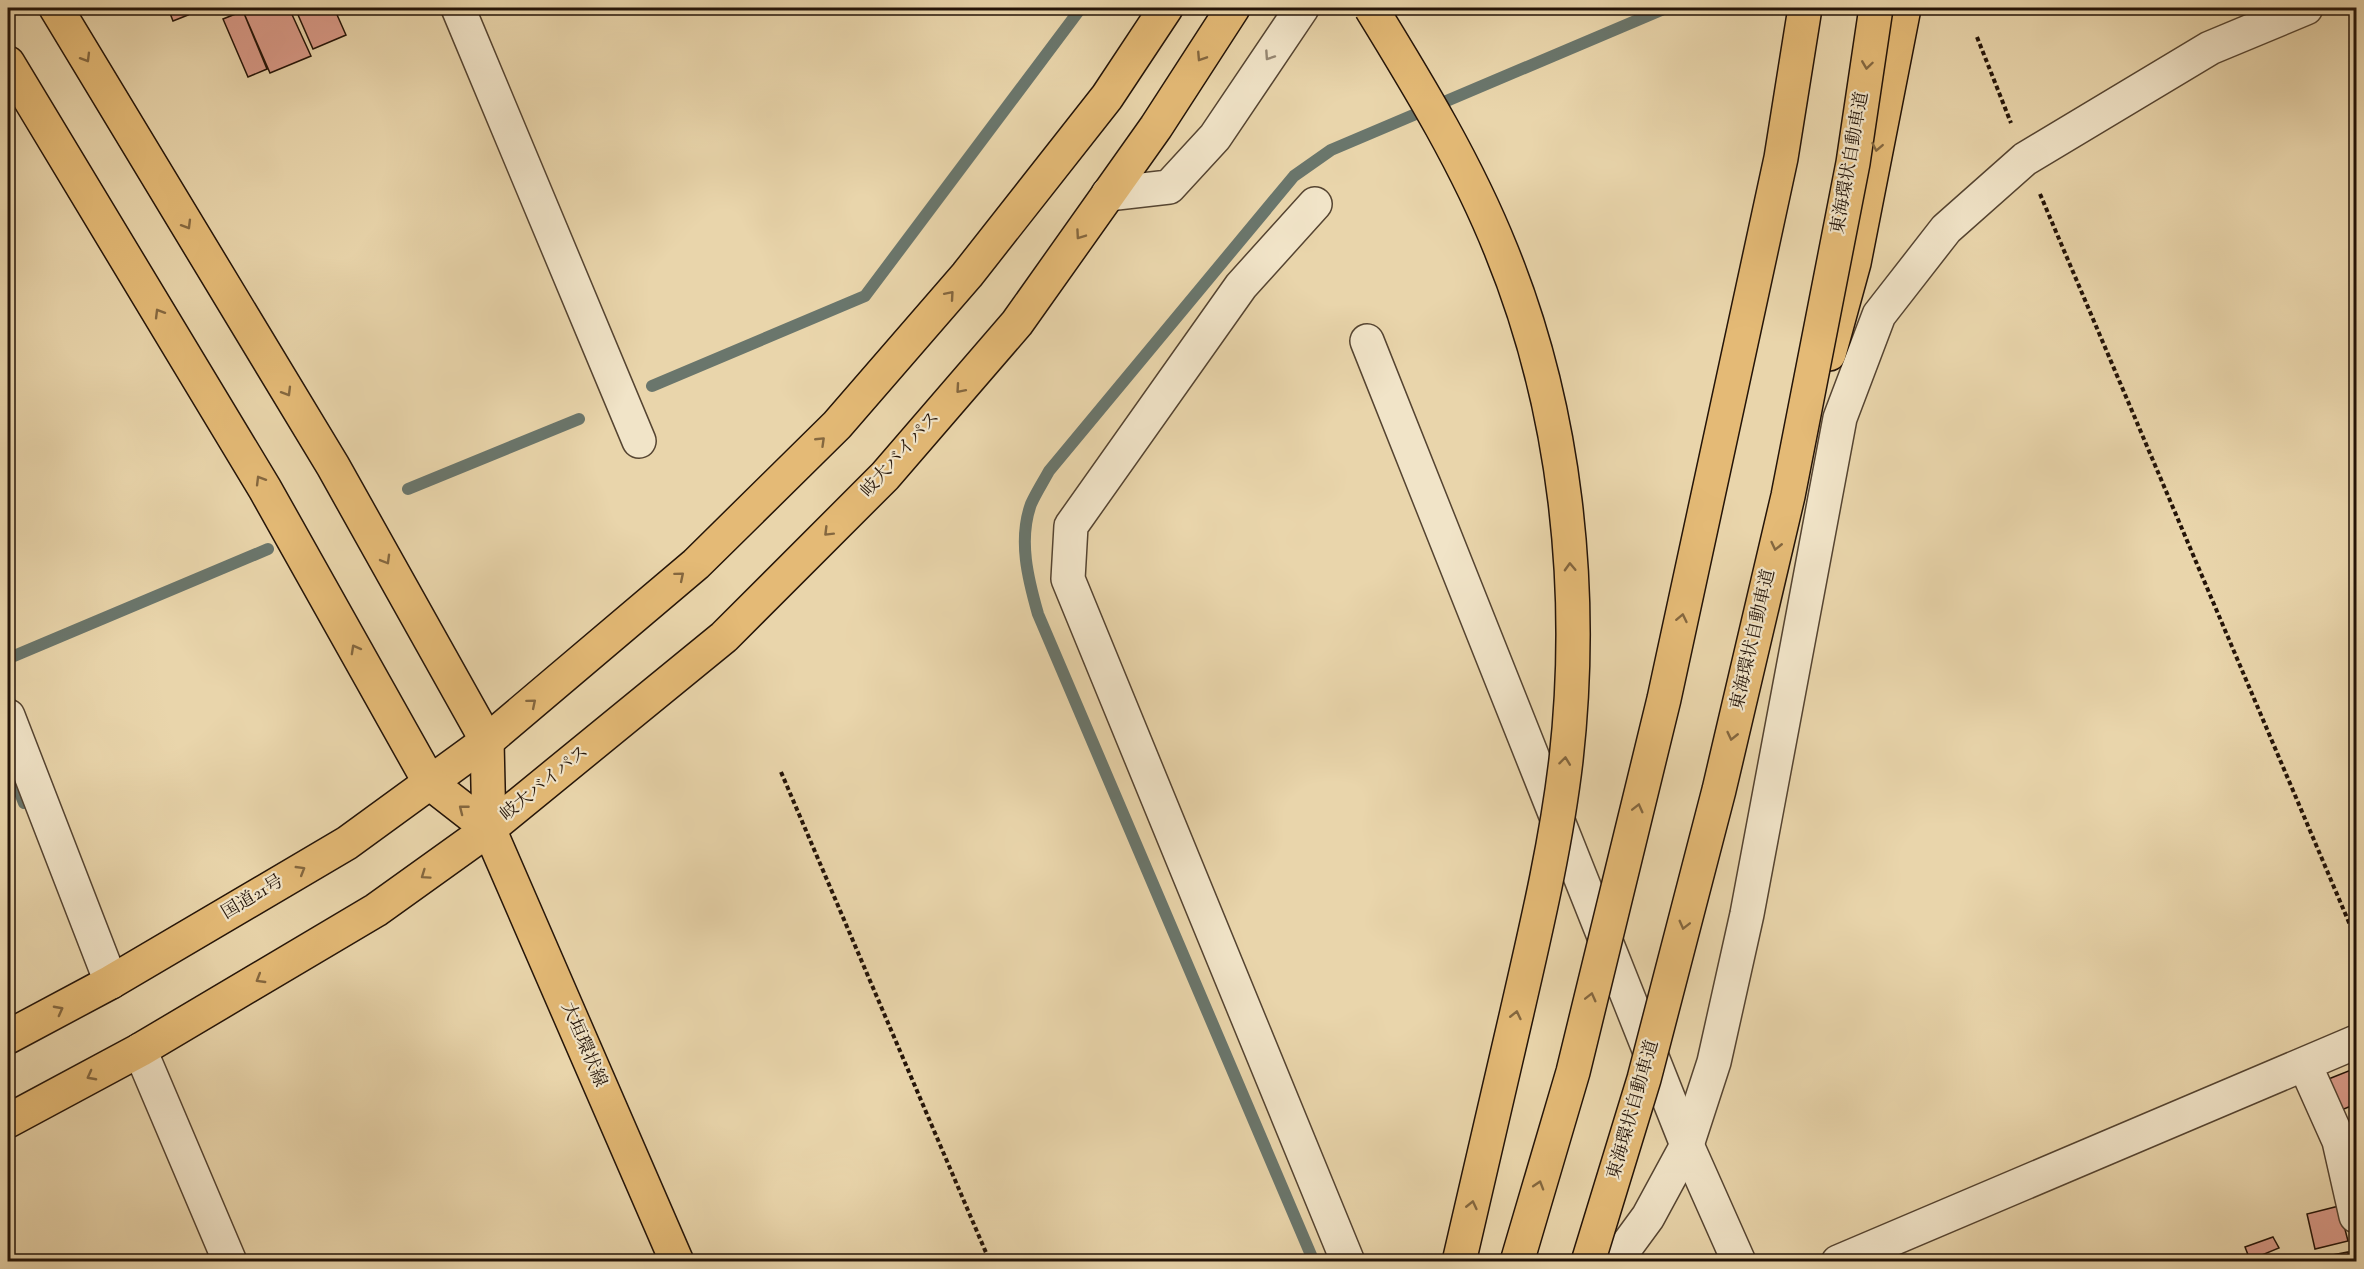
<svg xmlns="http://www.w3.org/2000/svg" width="2364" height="1269" viewBox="0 0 2364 1269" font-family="'Sorts Mill Goudy','Noto Serif JP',serif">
<rect width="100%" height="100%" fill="#e9d5ab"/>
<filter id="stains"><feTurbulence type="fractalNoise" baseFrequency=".00333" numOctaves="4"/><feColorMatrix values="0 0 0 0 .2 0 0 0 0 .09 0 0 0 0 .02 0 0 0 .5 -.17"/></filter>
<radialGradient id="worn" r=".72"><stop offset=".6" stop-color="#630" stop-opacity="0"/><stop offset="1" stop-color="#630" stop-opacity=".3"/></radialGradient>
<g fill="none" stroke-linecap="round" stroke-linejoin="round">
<path stroke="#6a766c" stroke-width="12" d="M652 386 865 296 1081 8
M408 489 579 419
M14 656 268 549
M8 762 24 803
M1314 1262 1038 614C1028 579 1018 540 1031 504 1036 493 1043 482 1049 471L1294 176 1331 150 1666 8"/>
</g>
<path fill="#d99a88" stroke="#241408" stroke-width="1.5" d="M168 8H185L188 15 173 21Z
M251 8H289L311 56 270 73 243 11Z
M295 8H334L346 35 313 49Z
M243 11 267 69 248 77 223 19Z
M2356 1068V1104L2339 1111 2326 1080Z
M2339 1206 2348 1241 2315 1249 2307 1214Z
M2273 1237 2279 1248 2250 1260 2245 1247Z
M2348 1252 2349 1262H2311V1259Z"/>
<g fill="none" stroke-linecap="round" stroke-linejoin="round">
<defs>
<path id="minor" d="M458 8 639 441
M1108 194 1169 187 1215 137 1302 8
M1315 204 1241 286 1071 526 1068 579 1348 1262
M1367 341 1687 1145 1739 1262
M8 716 111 982
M140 1050 230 1262
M2305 1065 2339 1141 2356 1216
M1838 1262 2356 1042"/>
<path id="tertiary" d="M1615 1262 1648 1217 1687 1145 1714 1062 1747 914 1840 418 1879 315 1946 229 2025 159 2210 48 2306 8"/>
<path id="primary" d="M489 829 677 1262"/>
<path id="trunk" d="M8 1037 111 982 347 843 487 741 696 564 837 425 967 275 1107 97 1166 8
M8 1121 140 1050 376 910 489 829 724 637 885 476 1017 323 1156 127 1233 8"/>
<path id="motorway" d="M8 63 265 489 430 783 489 829 487 741 333 466 56 8
M1829 354 1854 263 1904 8"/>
</defs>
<use href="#minor" stroke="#554431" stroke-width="36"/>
<use href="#tertiary" stroke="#554431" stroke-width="36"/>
<use href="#primary" stroke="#241408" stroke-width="36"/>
<use href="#trunk" stroke="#241408" stroke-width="36"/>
<use href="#motorway" stroke="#241408" stroke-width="36"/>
<path stroke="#241408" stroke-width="4" stroke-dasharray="4.5 3" stroke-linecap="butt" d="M1977 37 2011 123
M2040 194 2356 939
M781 772 990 1262"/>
<use href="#minor" stroke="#f1e4c8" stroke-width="33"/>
<use href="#tertiary" stroke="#f1e4c8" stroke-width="33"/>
<use href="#primary" stroke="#e4ba76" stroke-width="33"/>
<use href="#trunk" stroke="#e4ba76" stroke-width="33"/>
<use href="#motorway" stroke="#e4ba76" stroke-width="33"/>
<defs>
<path id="motorway-bridge" d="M1371 8C1419 86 1467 165 1501 250 1566 409 1585 590 1566 760 1556 845 1536 929 1517 1012 1498 1095 1478 1178 1459 1262
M1517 1262 1573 1072 1664 699 1781 158 1805 8
M1588 1262 1644 1079 1719 790 1788 496 1853 163 1876 8"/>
</defs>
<use href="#motorway-bridge" stroke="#241408" stroke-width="36" stroke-linecap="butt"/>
<use href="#motorway-bridge" stroke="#e4ba76" stroke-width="33"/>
</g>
<defs><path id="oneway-chevron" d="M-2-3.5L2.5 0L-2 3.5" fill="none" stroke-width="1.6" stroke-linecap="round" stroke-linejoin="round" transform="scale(1.5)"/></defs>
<use stroke="#958672" href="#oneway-chevron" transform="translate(1269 56) rotate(124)"/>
<g stroke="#84673f">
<use href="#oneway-chevron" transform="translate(1201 57) rotate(123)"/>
<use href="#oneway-chevron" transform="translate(86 58) rotate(59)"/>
<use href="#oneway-chevron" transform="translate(1867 65) rotate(98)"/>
<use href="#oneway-chevron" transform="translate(1877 147) rotate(101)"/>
<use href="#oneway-chevron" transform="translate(187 225) rotate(59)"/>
<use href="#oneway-chevron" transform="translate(1080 235) rotate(125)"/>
<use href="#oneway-chevron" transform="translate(950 295) rotate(-49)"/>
<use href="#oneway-chevron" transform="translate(159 313) rotate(-121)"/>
<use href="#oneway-chevron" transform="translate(960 389) rotate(131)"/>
<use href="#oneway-chevron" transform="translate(287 392) rotate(59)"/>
<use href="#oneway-chevron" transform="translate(821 441) rotate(-44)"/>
<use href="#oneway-chevron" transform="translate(260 480) rotate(-121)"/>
<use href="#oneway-chevron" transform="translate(828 532) rotate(135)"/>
<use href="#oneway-chevron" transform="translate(1776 546) rotate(103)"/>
<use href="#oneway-chevron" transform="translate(386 560) rotate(60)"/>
<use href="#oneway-chevron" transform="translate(1570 567) rotate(-92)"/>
<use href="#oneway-chevron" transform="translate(680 576) rotate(-40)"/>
<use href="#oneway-chevron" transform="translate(1682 618) rotate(-78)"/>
<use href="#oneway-chevron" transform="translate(355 649) rotate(-119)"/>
<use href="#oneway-chevron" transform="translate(532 703) rotate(-40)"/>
<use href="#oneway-chevron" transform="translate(1732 736) rotate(103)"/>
<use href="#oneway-chevron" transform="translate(1565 761) rotate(-83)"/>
<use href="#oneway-chevron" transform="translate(1638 808) rotate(-76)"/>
<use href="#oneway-chevron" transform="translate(463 809) rotate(-142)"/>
<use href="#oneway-chevron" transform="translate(301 870) rotate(-31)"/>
<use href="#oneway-chevron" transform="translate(425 875) rotate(145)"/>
<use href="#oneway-chevron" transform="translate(1684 925) rotate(104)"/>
<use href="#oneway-chevron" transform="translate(260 979) rotate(149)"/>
<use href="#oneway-chevron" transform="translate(1591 997) rotate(-76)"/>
<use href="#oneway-chevron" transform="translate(59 1010) rotate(-28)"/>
<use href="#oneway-chevron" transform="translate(1516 1015) rotate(-77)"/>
<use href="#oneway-chevron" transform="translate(91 1076) rotate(152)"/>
<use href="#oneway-chevron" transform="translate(1539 1185) rotate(-73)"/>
<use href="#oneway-chevron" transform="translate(1472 1205) rotate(-77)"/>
</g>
<g text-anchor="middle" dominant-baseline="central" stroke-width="4.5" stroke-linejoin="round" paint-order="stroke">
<g font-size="18" fill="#241408" stroke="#f1e4c8">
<text transform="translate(1851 163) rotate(-80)">東海環状自動車道</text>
<text transform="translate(901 455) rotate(-48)">岐大バイパス</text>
<text transform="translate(1754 640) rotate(-77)">東海環状自動車道</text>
<text transform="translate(545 784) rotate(-39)">岐大バイパス</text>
<text transform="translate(253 898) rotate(-31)">国道21号</text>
<text transform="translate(583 1045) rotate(67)">大垣環状線</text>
<text transform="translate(1634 1110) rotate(-74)">東海環状自動車道</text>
</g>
</g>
<rect width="2364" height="1269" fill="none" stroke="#e9d5ab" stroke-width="30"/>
<rect x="9" y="9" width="2346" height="1251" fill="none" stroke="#241408" stroke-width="3"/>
<rect x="15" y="15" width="2334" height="1239" fill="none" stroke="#241408" stroke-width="1.5"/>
<rect width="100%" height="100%" filter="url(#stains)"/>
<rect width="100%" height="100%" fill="url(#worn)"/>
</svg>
